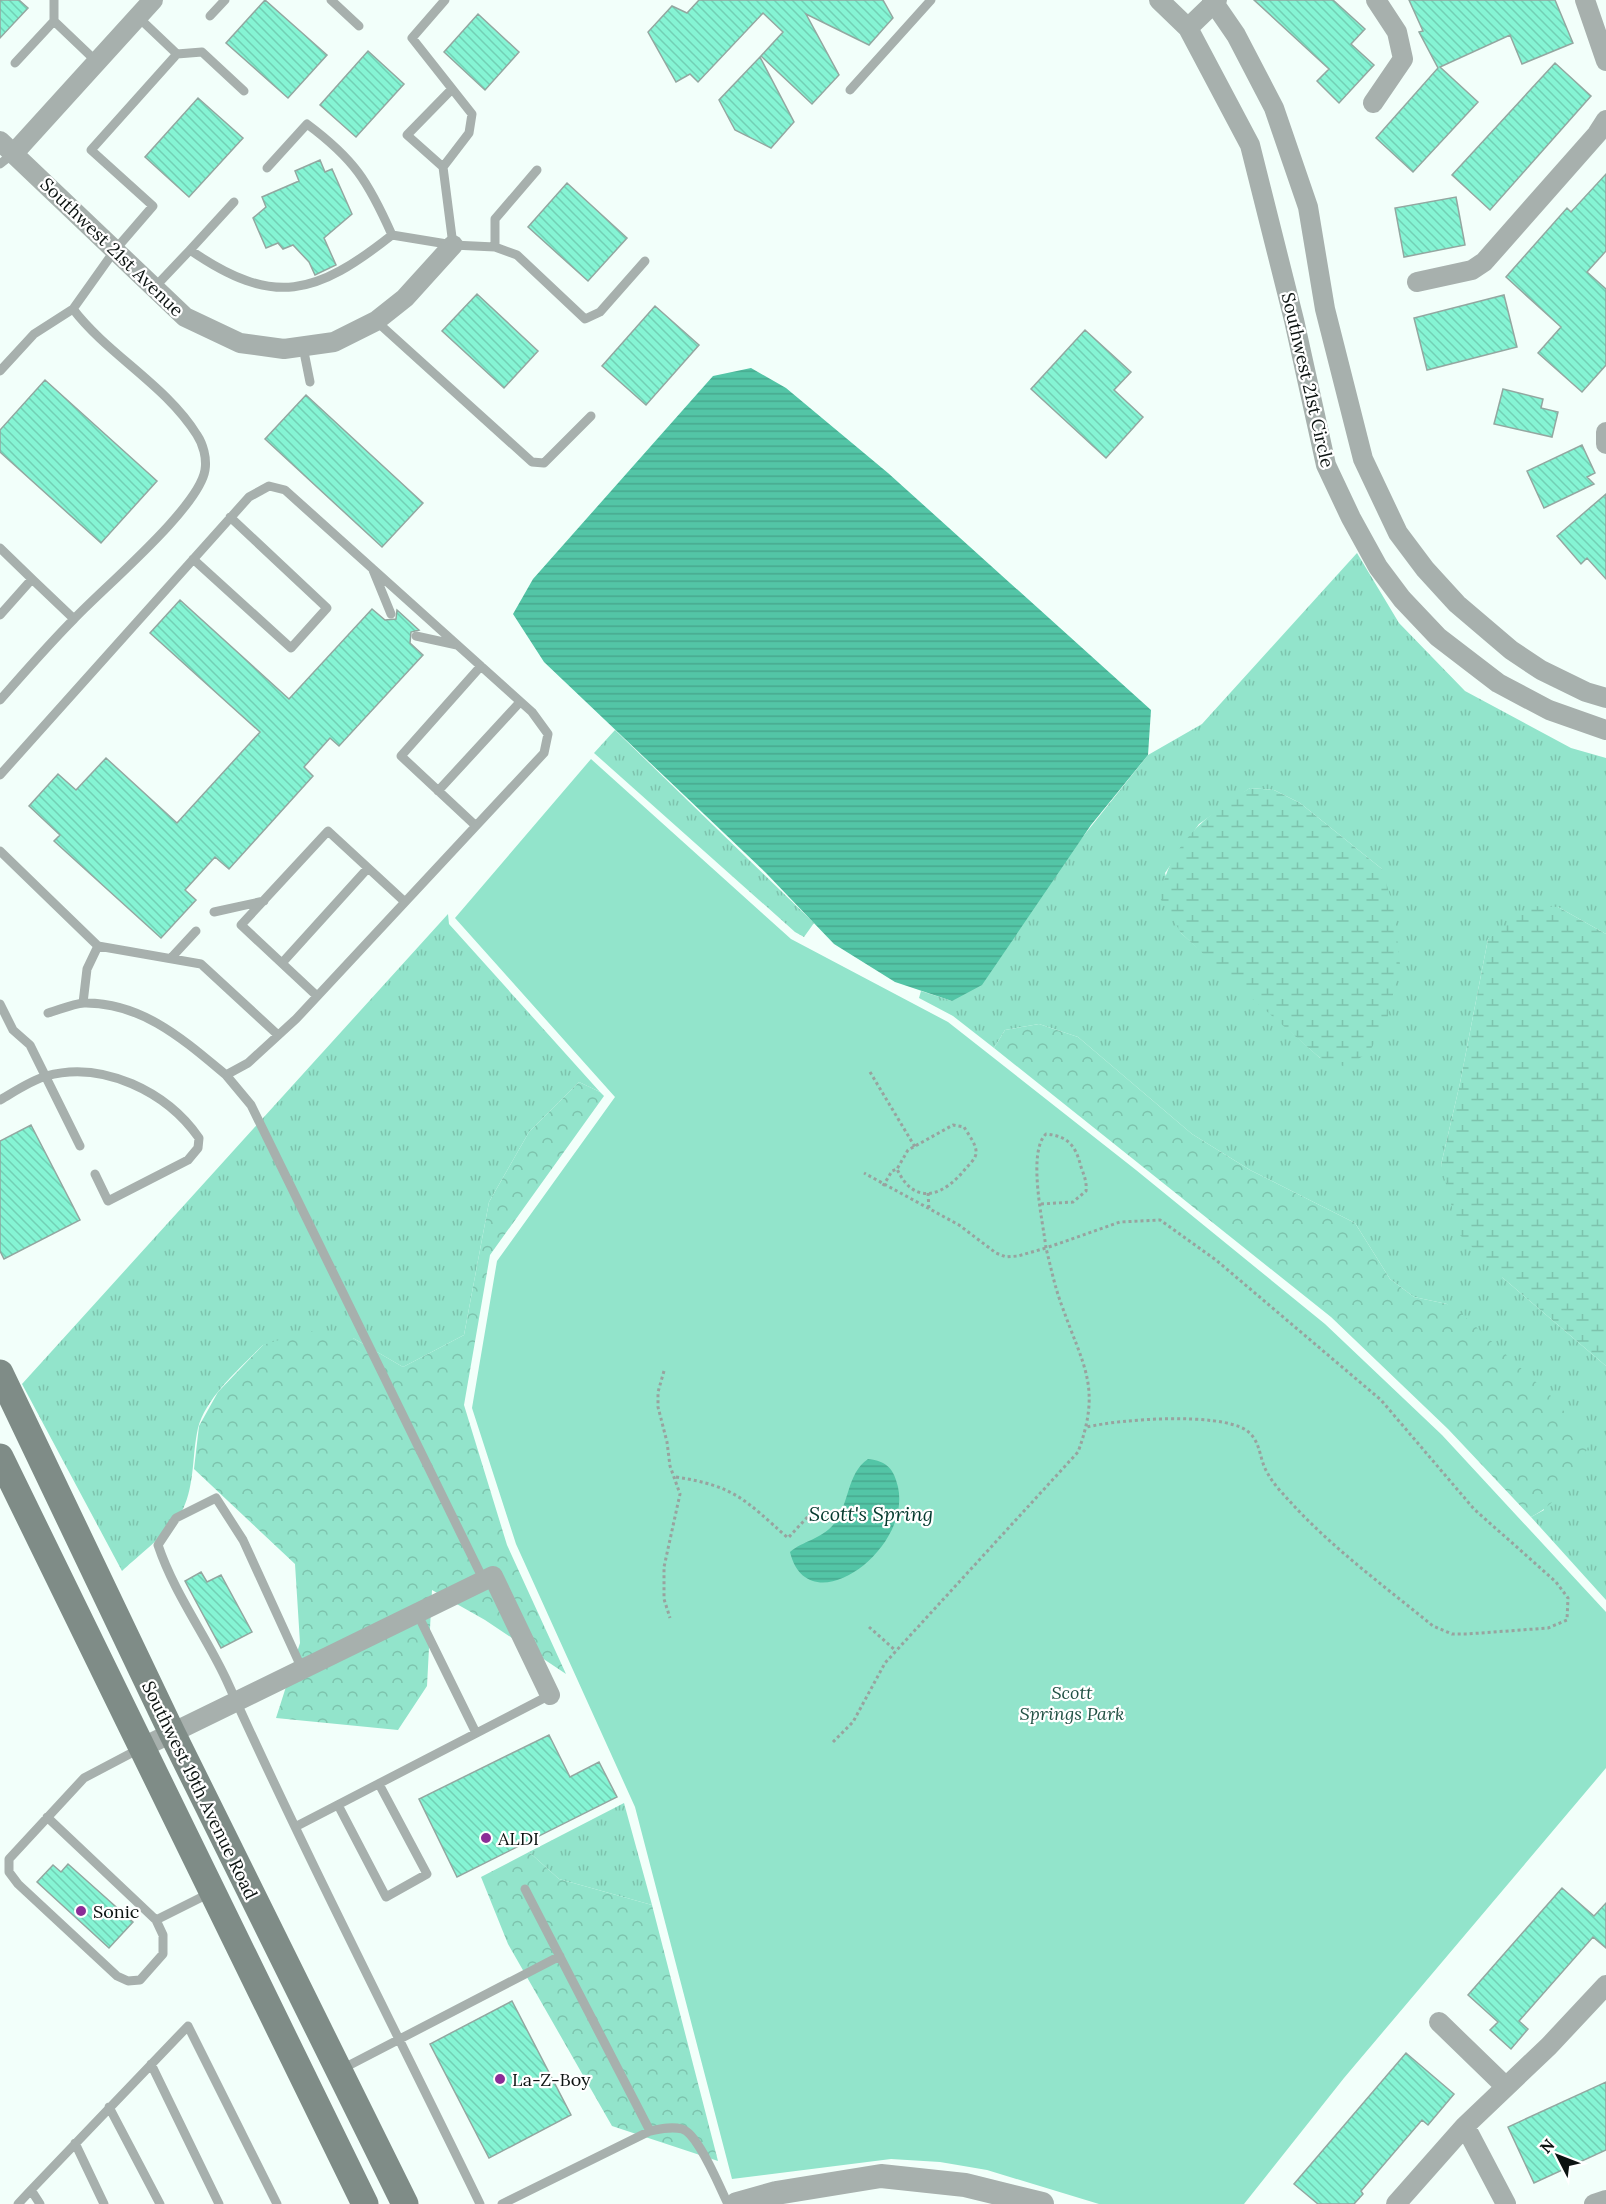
<svg xmlns="http://www.w3.org/2000/svg" width="1606" height="2204" viewBox="0 0 1606 2204" font-family="Lora,serif">
<defs>
<pattern id="grass-tufts" width="24" height="20" patternUnits="userSpaceOnUse" patternTransform="scale(1.5)"><rect width="24" height="20" fill="#92e4cb"/><path d="M3 7l-1-3M5 7V3M7 7l1-3M15 17l-1-3M17 17v-4M19 17l1-3" fill="none" stroke="#7dc3ad"/></pattern>
<pattern id="forest-crowns" width="20" height="18" patternUnits="userSpaceOnUse" patternTransform="scale(1.5)"><rect width="20" height="18" fill="#92e4cb"/><path d="M2 6a3 3 0 1 1 6 0M12 15a3 3 0 1 1 6 0" fill="none" stroke="#7dc3ad"/></pattern>
<pattern id="wetland-marsh" width="20" height="14" patternUnits="userSpaceOnUse" patternTransform="scale(1.5)"><rect width="20" height="14" fill="#92e4cb"/><path d="M1 5h8M5 5V1M11 12h8M15 12V8" fill="none" stroke="#7dc3ad"/></pattern>
<pattern id="water-rules" width="6" height="5" patternUnits="userSpaceOnUse" patternTransform="scale(1.5)"><rect width="6" height="5" fill="#53c5a6"/><path d="M0 2.5h6" fill="none" stroke="#47a88e"/></pattern>
<pattern id="building-back-hatch" width="6" height="6" patternUnits="userSpaceOnUse" patternTransform="scale(1.5)"><rect width="6" height="6" fill="#85f4d4"/><path d="M-1 5l2 2M0 0l6 6M5-1l2 2" fill="none" stroke="#72d0b5"/></pattern>
</defs>
<rect width="100%" height="100%" fill="#f2fffa"/>
<path fill="url(#grass-tufts)" fill-rule="evenodd" d="M1357 553 1399 623 1465 691 1571 748 1606 758V934L1558 907 1488 939 1460 1083 1441 1165 1503 1278 1606 1366V1600L1531 1517 1544 1510 1447 1304 1414 1297 1390 1279 1355 1223 1250 1170 1192 1134 1078 1037 1039 1024 1005 1030 994 1048 953 1016 919 998 921 991 952 1001 1148 755 1202 724ZM1250 788 1274 790 1300 803 1382 869 1320 1058 1181 933 1165 873 1199 824Z
M615 730 814 923 804 937 795 932 594 753Z
M448 914 449 924 600 1092 579 1082 529 1132 489 1202 464 1335 403 1367 353 1338 263 1345C241 1367 206 1397 198 1428 192 1454 195 1484 183 1509 174 1528 138 1556 122 1571L22 1384Z
M624 1803 652 1905 559 1879 529 1852Z"/>
<path fill="url(#forest-crowns)" d="M1039 1024 1078 1037 1192 1134 1250 1170 1355 1223 1390 1279 1414 1297 1447 1304 1463 1315 1551 1396 1590 1442C1578 1471 1561 1502 1531 1517L1448 1429 1331 1317 994 1048 1005 1030Z
M579 1082 600 1092 604 1096 490 1255 464 1405 507 1545 566 1674 485 1620 432 1590 427 1686 398 1730 276 1718 300 1643 295 1564 194 1469 199 1426 218 1392 263 1345 308 1331 353 1338 403 1367 464 1335 489 1202 529 1132Z
M529 1852 559 1879 652 1905 718 2161 612 2126 508 1944 481 1877Z"/>
<path fill="url(#wetland-marsh)" d="M1250 788 1274 790 1300 803 1382 869 1394 909 1400 965 1386 1024 1369 1052 1346 1067 1320 1058 1231 980 1181 933 1160 898C1169 845 1205 815 1250 788Z
M1533 906 1558 907 1606 934V1366L1503 1278 1459 1234 1441 1165 1460 1083 1488 939Z"/>
<path fill="#92e4cb" d="M591 759 791 939 948 1022 1136 1170 1325 1324 1442 1435 1606 1612V1768L1344 2078 1244 2204H1099L987 2170 940 2162 891 2159 732 2179 635 1807 516 1544 472 1408 497 1261 615 1097 455 918Z"/>
<path fill="url(#water-rules)" d="M751 368 786 388 888 473 1151 710 1148 755 1091 825 982 985 952 1001 895 982 834 944 766 873 544 662 513 614 533 579 713 376Z
M868 1459C887 1461 894 1469 898 1487 912 1550 808 1626 790 1552 803 1541 821 1539 833 1525 850 1505 846 1474 868 1459Z"/>
<path fill="url(#building-back-hatch)" stroke="#93a7a0" stroke-width="1.5" d="M0 0H19L28 8 0 38Z
M265 0 327 55 288 98 226 43Z
M699 0H883L893 18 869 45 806 14 839 75 812 104 761 56 783 32 763 13 698 82 690 74 676 82 648 32 672 6 687 13Z
M1254 0H1333L1365 29 1351 44 1374 65 1339 103 1317 81 1329 69Z
M1409 0H1555L1573 43 1522 64 1510 35 1440 67 1478 102 1413 172 1376 138 1438 68 1419 32 1423 31Z
M478 14 519 52 485 90 444 52Z
M368 51 404 84 356 137 320 105Z
M760 57 794 122 771 148 735 130 719 100Z
M1555 63 1591 96 1490 210 1452 175Z
M198 98 243 138 189 197 145 157Z
M320 160 325 172 332 169 352 214 324 238 336 265 315 275 309 262 293 245 283 249 278 243 266 248 253 218 266 207 262 197 299 181 295 171Z
M1606 174V251L1587 272 1606 289V365L1582 392 1538 353 1561 327 1506 277 1567 208 1571 212Z
M567 183 627 238 588 281 528 227Z
M1456 197 1465 245 1404 257 1395 208Z
M477 294 538 351 504 388 442 331Z
M1504 295 1517 347 1427 370 1414 318Z
M655 306 699 345 646 405 602 366Z
M1085 330 1131 372 1114 390 1143 417 1106 458 1031 389Z
M45 380 157 481 101 543 0 452V430Z
M1503 389 1543 399 1541 408 1558 412 1552 437 1494 424Z
M306 395 423 503 382 547 265 439Z
M1582 445 1595 473 1587 477 1594 484 1544 508 1527 471Z
M1606 494V579L1587 558 1581 564 1557 536Z
M180 600 289 699 372 609 385 620 396 619 397 610 419 630 411 632 410 643 423 655 339 746 330 738 304 767 313 776 229 869 215 857 185 890 196 900 161 938 54 841 60 835 29 806 58 774 76 790 106 758 177 823 260 732 150 633Z
M31 1125 80 1220 4 1259 0 1251V1141Z
M201 1572 207 1582 221 1575 252 1632 221 1648 185 1581Z
M549 1735 570 1777 599 1762 617 1797 457 1877 419 1799Z
M68 1864 133 1922 109 1948 37 1882 53 1865 61 1872Z
M1562 1888 1594 1916 1606 1903V1948L1593 1937 1519 2021 1528 2029 1511 2049 1490 2030 1498 2022 1468 1995Z
M512 2001 571 2115 489 2158 430 2044Z
M1406 2053 1454 2094 1428 2125 1422 2120 1361 2191 1363 2194 1354 2204H1318L1294 2184Z
M1606 2082V2150L1534 2183 1508 2127Z"/>
<g fill="none" stroke-linecap="round" stroke-linejoin="round">
<path stroke="#98a39f" stroke-width="3" stroke-dasharray="3 3" stroke-linecap="butt" d="M870 1072 915 1147
M883 1186 892 1171 897 1169C915 1208 945 1195 966 1168 970 1164 976 1158 976 1153 977 1145 968 1134 964 1127L953 1125 908 1150 897 1169
M928 1193 929 1209
M1041 1204 1073 1202 1086 1191C1087 1182 1084 1175 1081 1167 1076 1146 1068 1136 1046 1134 1027 1152 1043 1222 1046 1248L1120 1222 1160 1220 1216 1260 1381 1400 1474 1509 1556 1582 1568 1598 1567 1620 1548 1628 1467 1634H1452L1433 1626C1383 1585 1328 1545 1285 1496 1277 1488 1268 1476 1264 1466 1259 1453 1259 1439 1246 1430 1217 1412 1121 1419 1087 1427
M664 1371 658 1392V1407L667 1442 670 1466 680 1494 664 1567V1599L670 1618
M676 1477C735 1486 745 1500 788 1538L813 1511 826 1523
M869 1627 896 1651
M833 1742 853 1722 885 1663 1078 1452C1102 1387 1083 1366 1062 1306 1055 1288 1051 1268 1046 1248L1018 1256 1006 1257 996 1253 959 1225 864 1173"/>
<path stroke="#a7b0ad" stroke-width="9" d="M54 0V21L97 62
M331 0 359 26
M445 0 412 38 472 114 469 133 443 167 453 245
M210 16 225 0
M177 54 202 52 244 91
M15 63 54 21
M850 90 931 0
M0 164 14 153
M443 167 407 135 452 89
M267 168 307 124C354 159 368 181 392 235
M495 247V219L537 170
M190 250 234 202
M154 288 190 250C274 308 316 295 392 235L453 245 495 247 517 255 585 319 600 312 645 261
M376 321 532 462 544 463 591 416
M303 347 310 382
M0 371 34 334 73 309
M0 548 32 579
M193 559 291 648 327 608 230 517
M373 570 391 614
M0 615 32 579 74 619
M416 636 457 645
M0 700C24 673 48 645 74 619 103 588 199 508 205 470 207 458 203 444 197 435 166 385 108 355 73 309L115 250 153 206 91 150 177 54 138 17
M0 775 249 497 269 486 285 490 532 712 548 734 544 753 296 1019 248 1063 226 1075C184 1040 142 1002 84 1003 72 1004 59 1010 48 1013
M438 791 520 702
M476 826 401 756 481 666
M0 851 98 946 87 969 83 1003
M214 912 264 901
M98 946 201 964 278 1035
M171 958 196 931
M282 963 368 868
M317 996 241 925 328 831 405 902
M0 1004 13 1030 30 1045 80 1146
M226 1075 251 1105 484 1581
M0 1100C14 1092 30 1081 46 1076 103 1060 167 1092 199 1138L198 1148 188 1160 108 1201 95 1174
M417 1613 476 1733
M302 1669 243 1540 216 1498 176 1518 158 1545C174 1593 205 1634 226 1679 306 1856 395 2029 480 2204
M338 1805 386 1897 427 1874 379 1784
M47 1817 156 1920 163 1935V1954L140 1980 128 1981 117 1976 18 1884 9 1872V1859L84 1778 141 1748
M295 1827 550 1695
M525 1889 650 2131
M156 1920 210 1893
M151 2064 219 2204
M340 2070 560 1956
M109 2107 160 2204
M75 2143 104 2204
M31 2190 188 2026 277 2204
M18 2204 31 2190 40 2204
M502 2204 650 2131C660 2129 671 2126 682 2129 698 2133 720 2188 728 2204"/>
<path stroke="#a7b0ad" stroke-width="20" d="M1159 0 1188 28 1250 145 1294 320 1326 465 1351 518 1378 567 1402 599 1438 637 1498 683 1549 710 1606 730
M1212 0 1236 35 1274 108 1308 207 1325 309 1363 459 1398 533 1425 569 1457 604 1511 650 1541 670 1586 692 1606 698
M1585 0 1606 61
M1188 28 1217 0
M1373 103 1403 59 1397 32 1376 0
M0 141 185 317 240 343 284 349 334 342 376 321 405 298 453 245
M14 153 153 0
M1417 282 1472 270 1484 262 1597 134 1606 120
M1606 432V444
M141 1748 493 1576 550 1695
M1439 2022 1505 2086
M1465 2126 1549 2046 1606 1985
M1396 2204 1465 2126 1506 2204
M1594 2204 1606 2200"/>
<path stroke="#a7b0ad" stroke-width="24" d="M737 2204 776 2193 881 2176 965 2185 1042 2204"/>
<path stroke="#7f8c87" stroke-width="27" d="M0 1373 172 1733 405 2204
M0 1457 365 2204"/>
</g>
<g fill="#8b2d97" stroke="#fff" stroke-width="2">
<circle cx="486" cy="1838" r="6"/>
<circle cx="81" cy="1911" r="6"/>
<circle cx="500" cy="2079" r="6"/>
</g>
<g text-anchor="middle" dominant-baseline="central" stroke-width="4.5" stroke-linejoin="round" paint-order="stroke">
<g font-size="18" fill="#0c1311" stroke="#fff">
<text transform="translate(112 247) rotate(44)">Southwest 21st Avenue</text>
<text transform="translate(1308 380) rotate(77)">Southwest 21st Circle</text>
<text transform="translate(200 1790) rotate(64)">Southwest 19th Avenue Road</text>
</g>
<g font-size="18" font-style="italic" fill="#215144" stroke="#fff">
<text x="1072" y="1692">Scott<tspan x="1072" dy="21">Springs Park</tspan></text>
</g>
<g font-size="18" fill="#0c1311" stroke="#fff" text-anchor="start">
<text x="498" y="1838">ALDI</text>
<text x="93" y="1911">Sonic</text>
<text x="512" y="2079">La-Z-Boy</text>
</g>
<g font-size="20" font-style="italic" fill="#043a2e" stroke="#fff">
<text x="871" y="1513">Scott's Spring</text>
</g>
</g>
<g transform="translate(1558 2156) rotate(312)" stroke="#ffffff" stroke-width="4.5" paint-order="stroke">
<path d="M0-4.5L10 22L0 15L-10 22Z" fill="#0c1311"/>
<text y="-9" font-size="16" font-weight="bold" text-anchor="middle" fill="#0c1311">N</text>
</g>
</svg>
